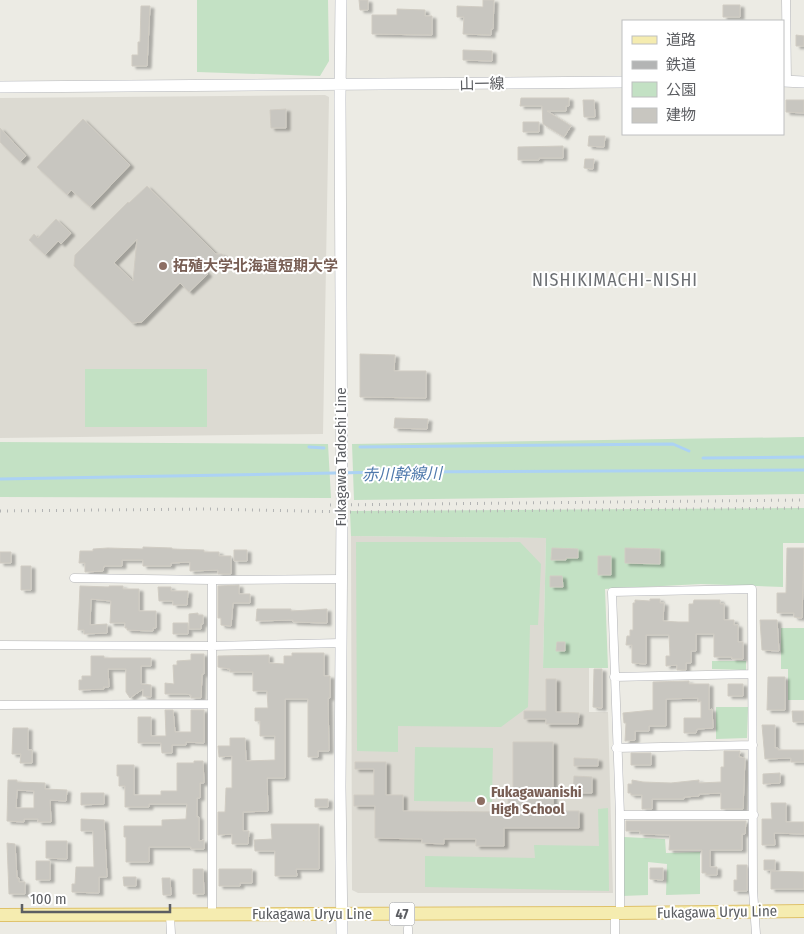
<svg xmlns="http://www.w3.org/2000/svg" width="804" height="934" viewBox="0 0 804 934" font-family="'Fira Sans Condensed','Noto Sans JP',sans-serif">
<defs>
<filter id="shadow"><feDropShadow dx="4" dy="2.5" stdDeviation="1" flood-color="#0004"/></filter>
</defs>
<rect width="100%" height="100%" fill="#ecebe4"/>
<path fill="#dcdad2" d="M325 95 329 97 323 434 0 438V98Z
M351 536 546 538 543 668H589V712H608L613 893H358L352 890Z"/>
<path fill="#c3e1c4" d="M197 0H328L329 61 320 76 197 72Z
M85 369H207V427H85Z
M804 437V494L354 500 352 444Z
M0 442 328 444 331 498 0 497Z
M804 508V543H783V587L701 584 605 589 608 668H543L546 538 351 536 350 511Z
M356 542H520L541 564 538 625H530L528 707 501 727 398 726V752L357 751Z
M781 628H804V700H788V669H781Z
M712 661H746V670L712 669Z
M716 707H748L747 738 716 739Z
M415 747 493 748 492 802 414 801Z
M608 808 609 891 425 887V856L535 858 534 845 599 846 598 809Z
M624 837 665 839 666 853 700 852V894L666 895 667 864 648 862V895L622 896Z"/>
<g fill="none" stroke-linecap="round" stroke-linejoin="round">
<path stroke="#acd2f4" stroke-width="3" d="M309 447 324 448
M360 447 673 444 689 451
M703 458 804 457
M0 479 388 472 804 470"/>
</g>
<path fill="#c8c6c0" stroke="#d0ccc3" fill-rule="evenodd" filter="url(#shadow)" d="M359 0H368V10H360Z
M483 0H494L493 29H491V35L463 34 464 17H457V6L483 7Z
M723 5H740V17H723Z
M141 6H150L147 66H132V55H138V42H140Z
M397 9 425 10V16H432V35L372 34V15H397Z
M796 35 804 36V46H796Z
M463 50 492 51V61L463 60Z
M521 98H569V106H566V111H547L571 126 564 137 543 124 542 106H520Z
M583 100H594L595 117H584Z
M786 100H804V113L786 112Z
M286 109V128H271L270 110Z
M83 119 130 165 90 207 71 190 67 195 37 167Z
M523 122H539V132H523Z
M0 128 26 156 20 162 0 142Z
M589 136H605L604 147 588 146Z
M563 146V158H539V160H518V147Z
M585 159H594L593 169 584 168Z
M147 186 216 254H222L225 259 223 265 201 267 208 274 189 292 180 283 142 322 132 323 74 266 75 255 128 202 129 203ZM137 239 133 281 114 263Z
M56 219 71 233 61 244 58 241 45 255 29 240 34 234 38 238Z
M360 354 395 355 394 371H426V398L360 397Z
M395 418 428 419 427 429 394 428Z
M143 547 172 548V549L204 550V552H219V556H231V574H218V570L190 571V562L171 563V566H143V560H122V566H104L103 571 85 572V563H79L80 551H93V549L108 548 143 549Z
M552 548 578 549V558H566V560H551Z
M625 548 660 549V564L625 563Z
M787 548H804L802 618 794 617V613H777V593H786Z
M234 550H247V561H234Z
M0 552H11V563H0Z
M598 556H611V575H598Z
M21 566H31V590H21Z
M550 576H562L563 587H550Z
M239 585V594H250V603H233L231 626 221 625V618H218V586Z
M80 586 109 587V586H123V589H139V611H156V628H153V631L127 630V628H125V623H110L111 601 91 599 90 625 107 624V633L84 634V630H78Z
M158 587H171V591H188L187 605H173V601H159Z
M650 599H660V603H664L663 621 678 622H689V604H693L694 600H720V604H724V620H734V625H738V642H743V659H732V657H714V634H696V651H691V663H686V670H677V665L666 666V656H670L669 635H646V664L632 663V645H626L627 636H630V630H633V603H635V600L650 601Z
M257 609H291V611L327 609V623L293 622V620L256 621Z
M198 613V615H203V624H201V629H189V614Z
M760 620H777L779 651 762 650Z
M173 623H188V634H173Z
M557 642H565V651H556Z
M292 653H324V676H330V698H328L329 751H318V757H308V699H285V778H267L268 811 243 812V831H249L248 844H232V834L218 835V812H225L226 788H232V756L219 757 218 746H230V738H245L246 761 275 760V736H260V721H255V708H268L267 691H253V672H230V669L218 667V656L269 655V663L284 664V656H292Z
M191 654H204V674H202L201 698H191V695L186 694H165V683L174 684 173 665H177V661L191 660Z
M91 656H104V658H151V666H141V684L151 685V697L143 696V689L130 698 126 692V669H108L109 687H103L104 689 79 690V680H82V676H91Z
M594 669H602V708L593 707Z
M768 677H785V710H767Z
M546 679H556V712L579 713 578 724H546V719H524V711H546Z
M689 681V684H709V710L712 709 713 728 697 729 696 733H684V718H701V701L698 702V698L666 699V726H649V731H635V740L625 741 626 723H624L623 713 653 710V682Z
M728 684H743V696H728Z
M165 710H173L175 732H191V710H204V743L186 742V745H172V753H162L161 743H138V717H151V736H166Z
M792 711H804V722H793Z
M762 725H775V748H778V750H804V762H791V758L765 759Z
M13 728H28V750H32V763H20L21 754H12Z
M513 742H553V811H579V828H504V846H476V839H444V844L422 843V839L375 838V806H354V795H374V769H355V762H386V795H403V811L508 812V798H513Z
M724 751H740L739 757 745 758 743 809H721V793L699 794V796L684 797V799H652V809H642V795H631V793H628V784H632V780L643 782 671 783 699 780V783L721 782V767H724Z
M631 753H651V765H631Z
M574 758 598 759V766H574Z
M194 761H203L204 783H200V798H197V817H199V841L204 840V849H191V847H149V862H126V837H124V826H162V820L186 819 187 804H149V807H125V786H119V776H117V765H134V795H161V791H177V763H194Z
M780 773V783L763 784V774Z
M574 776 592 777V793H573Z
M8 780H17V782L45 783V789L67 790 66 801 50 800 51 822H38V819H24V822L7 821ZM17 790 34 791V808H16Z
M81 793H104V804L81 805Z
M315 799H328V807H315Z
M771 803H786V822H804V834L774 833 775 845H762V819H772Z
M81 819 104 820 107 877H99V893L72 892V884H75L76 867H94L93 831H81Z
M626 821H746L745 834H742V850H710V867H717V875H706V873H702V850H669L670 835 640 834V831H626Z
M271 824H319V869H296L297 876H275V851H255L254 840 272 839Z
M46 841H67V859L46 858Z
M7 843 15 844 17 878H19V882H25V894H9Z
M764 860H775V870H764Z
M36 861H50V880H36Z
M737 865H747V891H734V880H737Z
M650 868H663V880L650 879Z
M193 869H203L204 894H193Z
M219 869H252V883H240V886H219Z
M771 871 804 872V889H771Z
M123 877H136V886H124Z
M162 878H170L171 895H163Z"/>
<g fill="none" stroke-linecap="round" stroke-linejoin="round">
<defs>
<path id="street" d="M786 0 787 82
M74 578 212 580V914
M212 580 341 579
M0 645 212 646 341 643
M614 677 752 674
M0 705 212 704
M616 748 753 745
M620 815H754
M615 913V934
M620 913V815L612 592 752 589 753 890 756 934
M170 915 171 934
M408 934V928"/>
<path id="secondary" d="M341 0 340 99 342 512 340 787 342 934
M783 81 804 82
M0 87 623 82"/>
<path id="primary" d="M0 915 620 913 804 911"/>
</defs>
<use href="#street" stroke="#b4b5b9" stroke-width="9"/>
<use href="#secondary" stroke="#b5b7bc" stroke-width="12"/>
<use href="#primary" stroke="#dfc26a" stroke-width="14"/>
<use href="#street" stroke="#fff" stroke-width="8"/>
<use href="#secondary" stroke="#fff" stroke-width="11"/>
<use href="#primary" stroke="#f5ecb0" stroke-width="12"/>
<path stroke="#b3b4b4" stroke-width="3" stroke-dasharray="1 6" stroke-linecap="butt" d="M330 505 804 500
M0 511 207 509 348 512 804 508"/>
</g>
<g fill="#8d6e63" stroke="#fff" stroke-width="2">
<circle cx="163" cy="266" r="5"/>
<circle cx="481" cy="801" r="5"/>
</g>
<g text-anchor="middle" dominant-baseline="central" stroke-width="4" stroke-linejoin="round" paint-order="stroke">
<rect fill="#fff" stroke="#8d8e91" stroke-width="1" x="389.5" y="902.5" width="25" height="23" rx="4"/>
<g font-size="14" font-weight="bold" fill="#5c5e62">
<text x="402" y="914">47</text>
</g>
<g font-size="15" fill="#5c5e62" stroke="#fff">
<text transform="translate(482 84) rotate(-1)">山一線</text>
<text transform="translate(341 457) rotate(-90)">Fukagawa Tadoshi Line</text>
<text transform="translate(717 912) rotate(-1)">Fukagawa Uryu Line</text>
<text x="312" y="914">Fukagawa Uryu Line</text>
</g>
<g font-size="15" font-weight="bold" fill="#785e54" stroke="#fff" text-anchor="start">
<text x="173" y="266">拓殖大学北海道短期大学</text>
<text x="491" y="792">Fukagawanishi<tspan x="491" dy="17">High School</tspan></text>
</g>
<g font-size="16" font-style="italic" fill="#4f79ac" stroke="#fff">
<text transform="translate(402 474) rotate(-1)">赤川幹線川</text>
</g>
<g font-size="18" letter-spacing="1" fill="#6d7074" stroke="#fff">
<text x="615" y="280">NISHIKIMACHI-NISHI</text>
</g>
</g>
<rect x="622" y="20" width="162" height="115" fill="#ffffff" stroke="#bebfc0"/>
<rect x="632" y="36" width="25" height="8" fill="#f5ecb0" stroke="#bebfc0"/>
<text x="666" y="45" font-size="15" fill="#5c5e62">道路</text>
<rect x="632" y="61" width="25" height="8" fill="#b3b4b4" stroke="#bebfc0"/>
<text x="666" y="70" font-size="15" fill="#5c5e62">鉄道</text>
<rect x="632" y="82" width="25" height="15" fill="#c3e1c4" stroke="#bebfc0"/>
<text x="666" y="95" font-size="15" fill="#5c5e62">公園</text>
<rect x="632" y="108" width="25" height="15" fill="#c8c6c0" stroke="#bebfc0"/>
<text x="666" y="120" font-size="15" fill="#5c5e62">建物</text>
<path d="M22 904v8h148v-8" fill="none" stroke="#5c5e62" stroke-width="2.5"/>
<text x="30" y="904" font-size="15" fill="#5c5e62" stroke="#ffffff" stroke-width="4" paint-order="stroke">100 m</text>
</svg>
